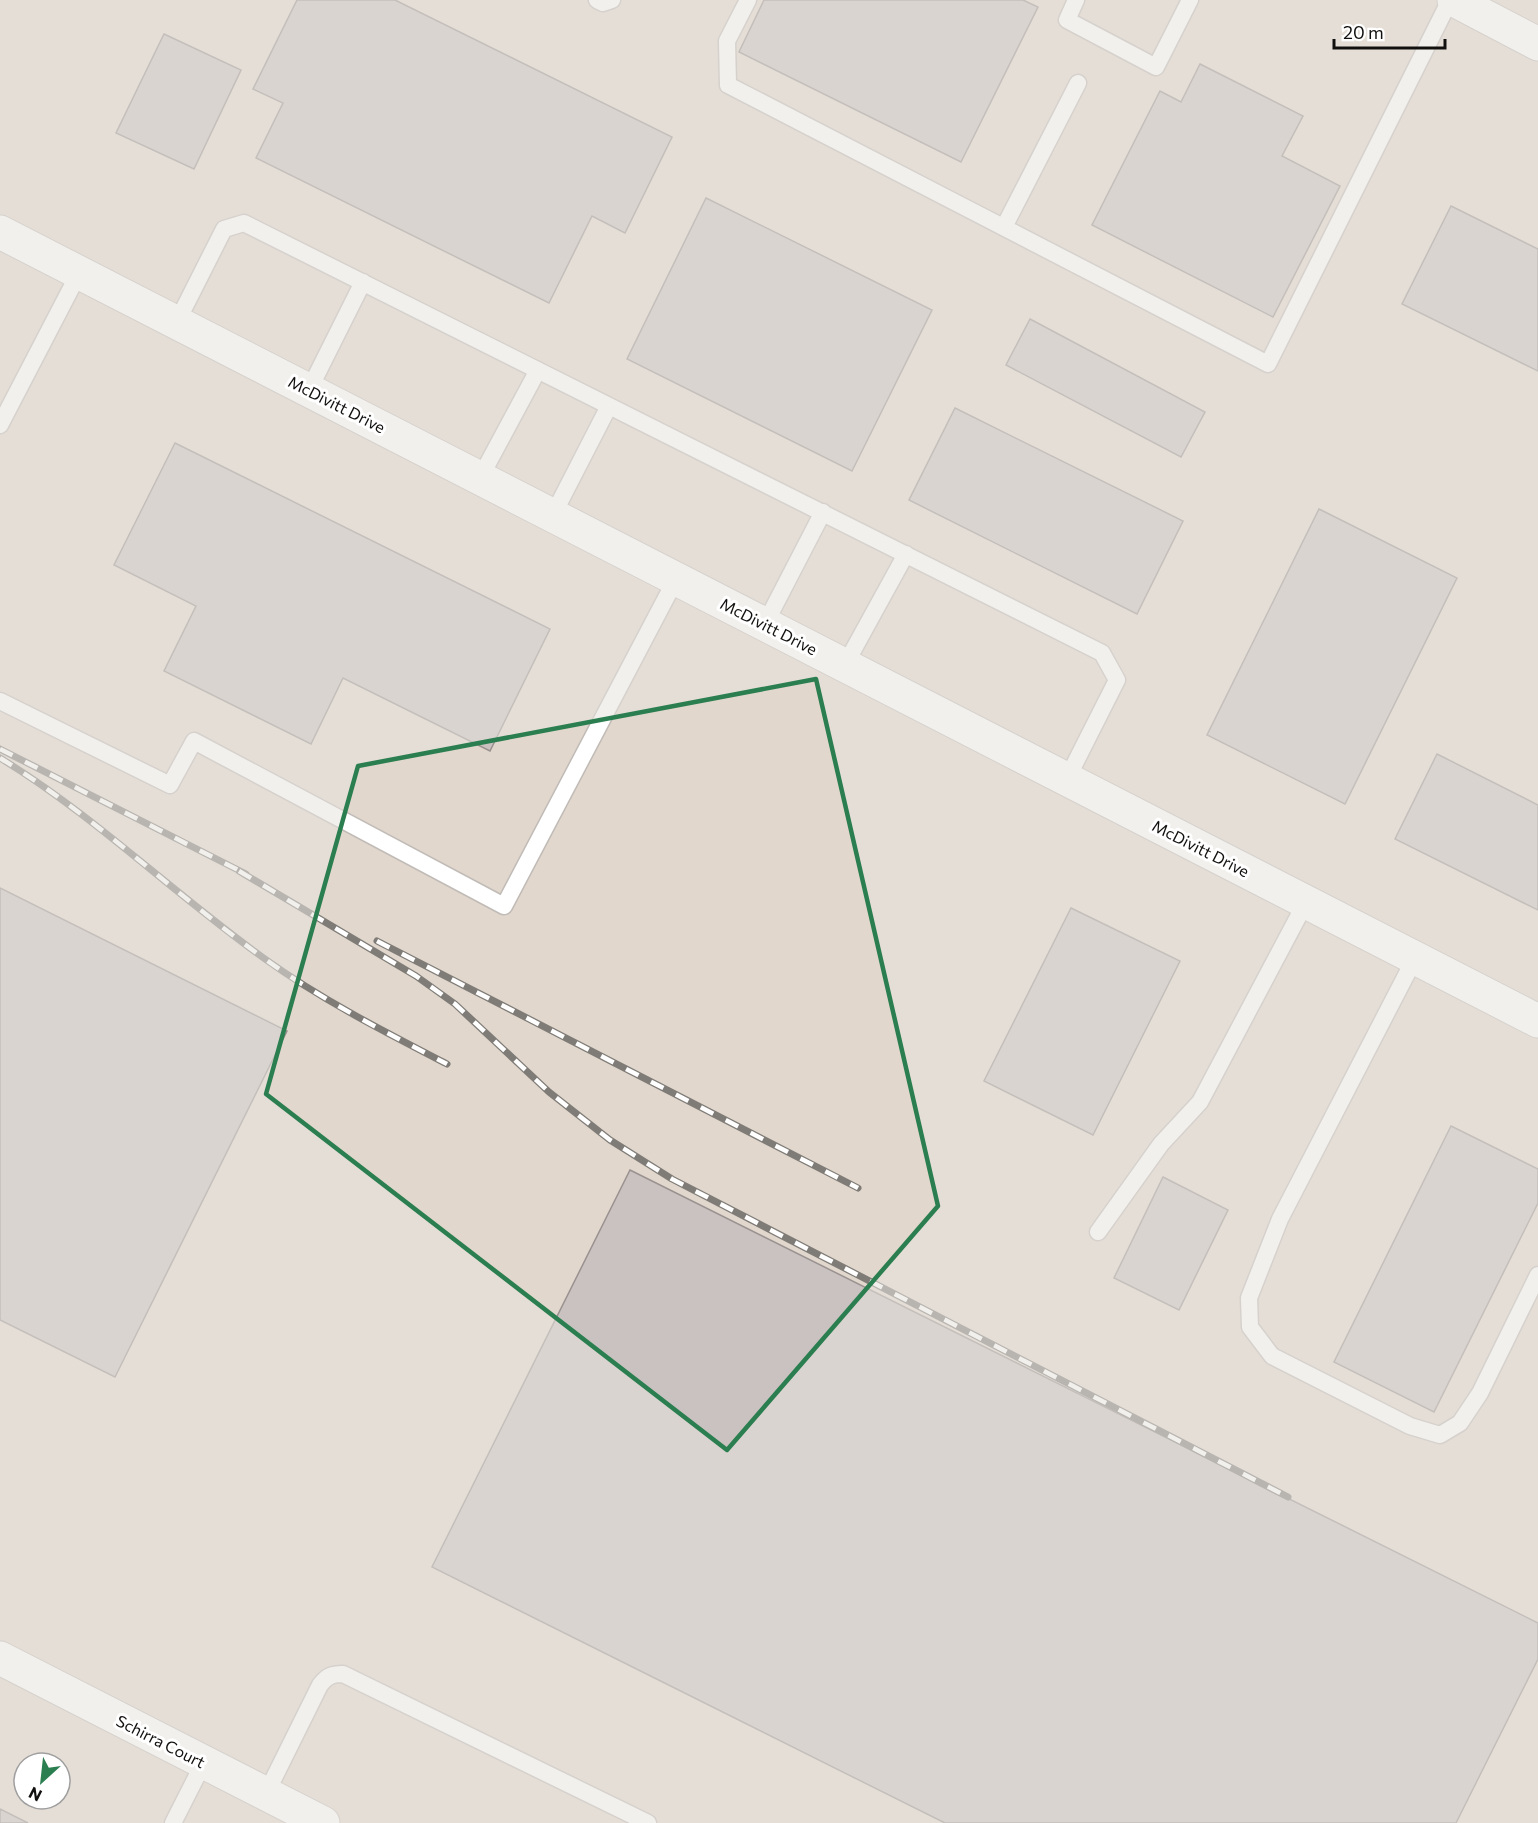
<svg xmlns="http://www.w3.org/2000/svg" width="1538" height="1823" viewBox="0 0 1538 1823" font-family="Commissioner,sans-serif">
<rect width="100%" height="100%" fill="#e8e3de"/>
<path fill="#e1d7cc" fill-rule="evenodd" d="M0 0H1538V1823H0ZM24 1763H60V1799H24Z"/>
<path fill="#c9c2c0" stroke="#999290" stroke-width="1.5" d="M297 0H395L672 137 625 233 592 216 549 303 256 158 283 103 253 89Z
M764 0H1023L1038 7 961 162 739 52Z
M164 34 241 70 194 169 116 133Z
M1200 64 1303 116 1282 156 1340 186 1273 317 1092 225 1160 91 1181 102Z
M706 198 932 310 852 471 627 359Z
M1451 206 1538 249V371L1402 304Z
M1030 319 1205 412 1181 457 1006 365Z
M955 408 1183 521 1137 614 909 500Z
M175 443 550 629 490 751 343 678 311 744 164 671 196 606 114 565Z
M1319 509 1457 578 1345 804 1207 735Z
M1437 754 1538 805V910L1395 839Z
M0 888 287 1031 115 1377 0 1320Z
M1071 908 1180 961 1093 1135 984 1081Z
M1451 1126 1538 1169V1203L1434 1412 1334 1362Z
M630 1170 1538 1623V1659L1456 1823H945L432 1567Z
M1163 1177 1228 1210 1179 1310 1114 1278Z
M0 1809 28 1823H0Z"/>
<g fill="none" stroke-linecap="round" stroke-linejoin="round">
<defs>
<path id="service" d="M597 0 603 3 612 0
M748 0 727 41 728 85 1268 364 1450 0
M1076 0 1067 20 1156 67 1190 0
M1004 227 1078 83
M177 322 224 229 244 223 1102 653 1117 680 1067 779
M309 390 363 282
M0 425 79 273
M480 478 538 370
M553 515 609 406
M765 624 823 512
M845 665 906 554
M0 701 170 785 194 741 504 906 676 579
M1415 958 1280 1219 1249 1298 1250 1327 1272 1356 1410 1426 1440 1435 1460 1423 1480 1393 1538 1275
M1098 1232 1161 1144 1200 1102 1306 902
M266 1794 320 1685C327 1676 332 1674 343 1674L648 1823
M173 1823 204 1762"/>
<path id="minor" d="M1454 0 1538 44
M0 232 1538 1021
M0 1658 323 1823"/>
</defs>
<use href="#service" stroke="#c0bbb7" stroke-width="19"/>
<use href="#minor" stroke="#c0bbb7" stroke-width="35"/>
<use href="#service" stroke="#fff" stroke-width="16"/>
<use href="#minor" stroke="#fff" stroke-width="33"/>
<defs>
<path id="rail" d="M0 749 246 874
M0 758C95 816 175 895 265 959 322 1000 385 1032 447 1064
M239 871 416 976 455 1004 549 1092 610 1140 672 1179 1288 1497
M377 941 858 1188"/>
</defs>
<use href="#rail" stroke="#7f7c78" stroke-width="7"/>
<use href="#rail" stroke="#fff" stroke-width="4.5" stroke-dasharray="14" stroke-linecap="butt"/>
</g>
<path d="M0 0H1538V1823H0ZM816 679 938 1206 727 1450 266 1094 358 766Z" fill="#e8e3de" fill-opacity=".55" fill-rule="evenodd"/>
<path fill="none" stroke="#2b7e4f" stroke-width="4.5" stroke-linejoin="round" d="M816 679 938 1206 727 1450 266 1094 358 766Z"/>
<g text-anchor="middle" dominant-baseline="central" stroke-width="6" stroke-linejoin="round" paint-order="stroke">
<g font-size="16" fill="#12100e" stroke="#fff">
<text transform="translate(337 404) rotate(27)">McDivitt Drive</text>
<text transform="translate(769 626) rotate(27)">McDivitt Drive</text>
<text transform="translate(1201 848) rotate(27)">McDivitt Drive</text>
<text transform="translate(161 1741) rotate(27)">Schirra Court</text>
</g>
</g>
<g transform="translate(42 1781) rotate(207)"><circle r="28" fill="#ffffff" stroke="#a09f9f" stroke-width="1.5"/>
<path d="M0-4.5L10 22L0 15L-10 22Z" fill="#2b7e4f"/>
<text y="-9" font-size="16" font-weight="bold" text-anchor="middle" fill="#12100e">N</text>
</g>
<path d="M1334 39v9h111v-9" fill="none" stroke="#12100e" stroke-width="3"/>
<text x="1343" y="39" font-size="18" fill="#12100e" stroke="#ffffff" stroke-width="4.5" paint-order="stroke">20 m</text>
</svg>
